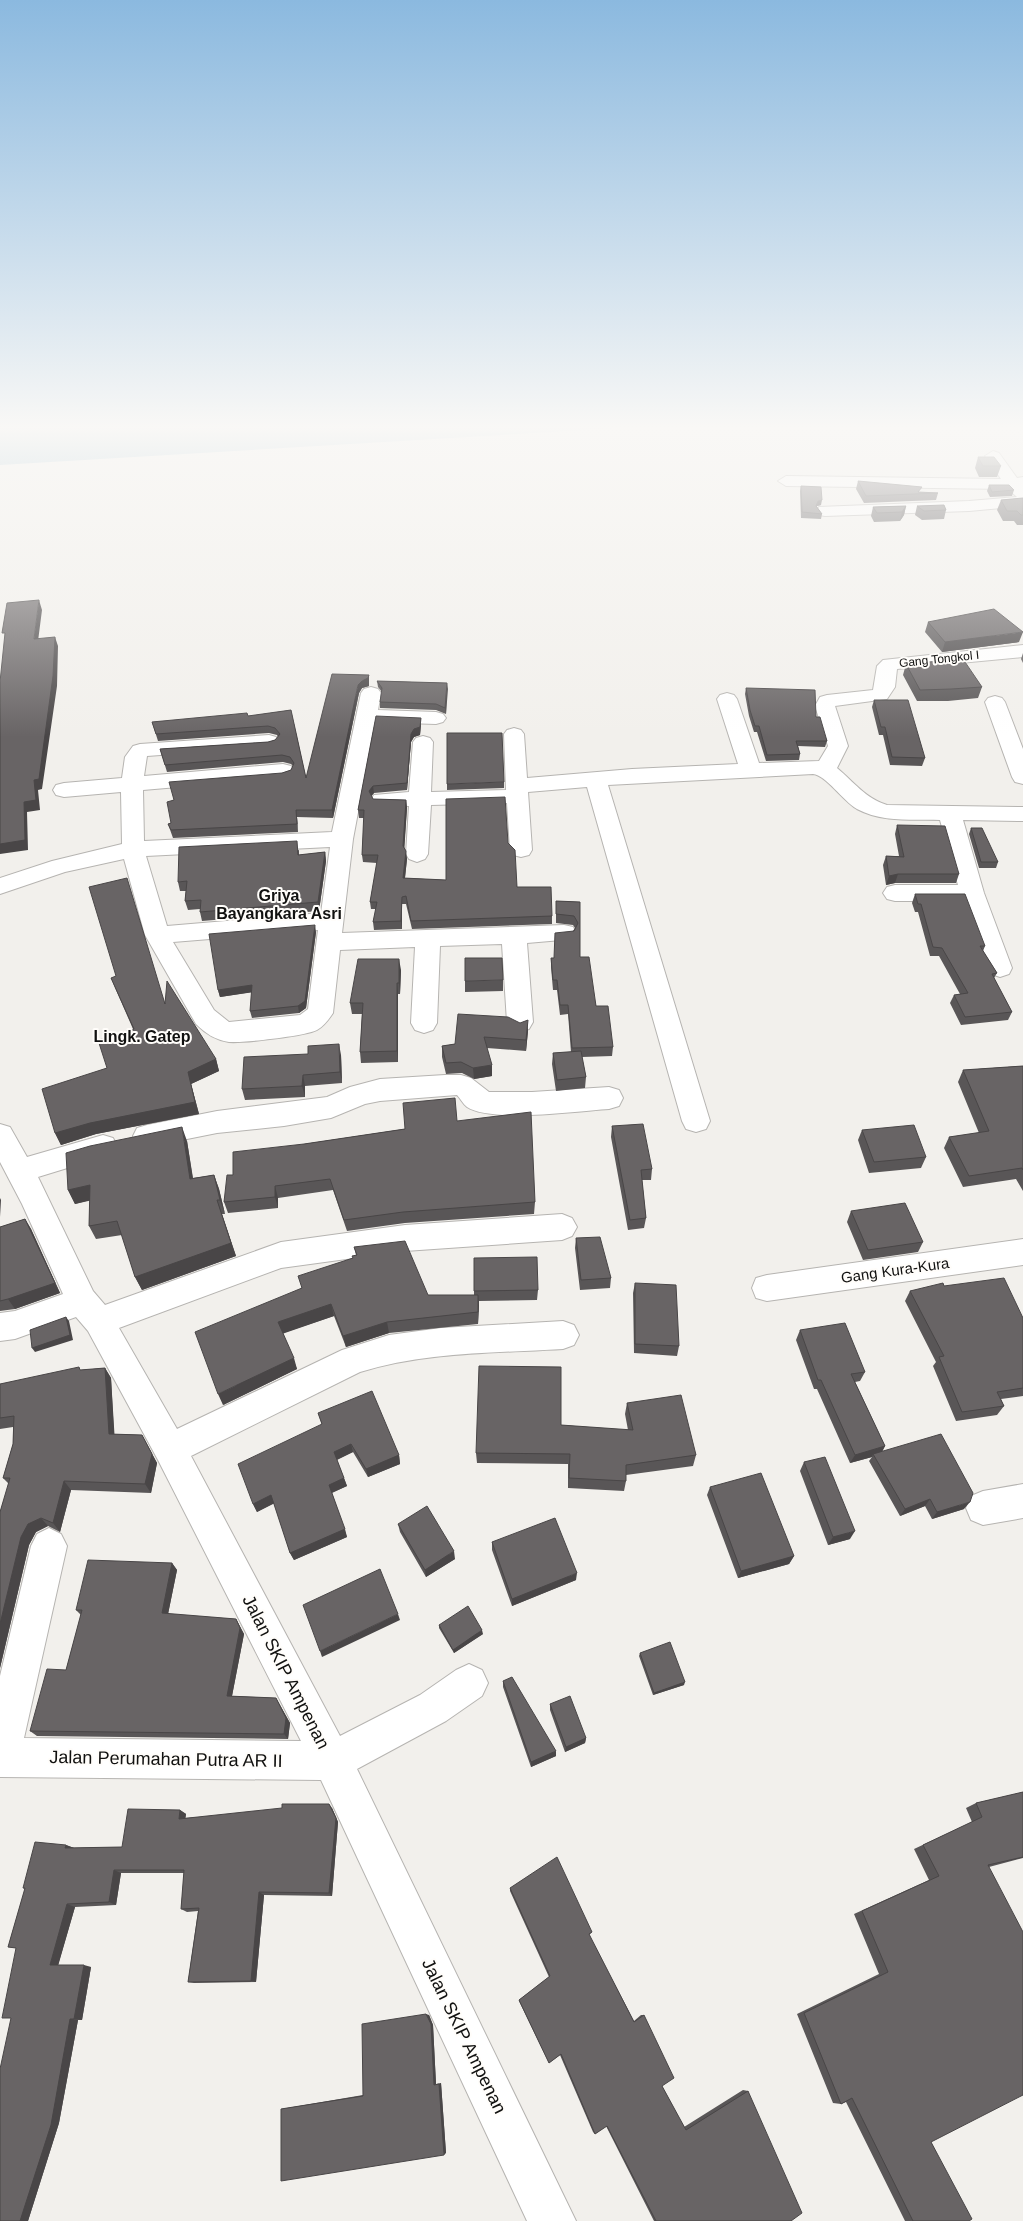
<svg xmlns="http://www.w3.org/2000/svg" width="1023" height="2221" viewBox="0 0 1023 2221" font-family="Arial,sans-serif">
<rect width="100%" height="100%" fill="#f2f0ec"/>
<path fill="#a0c1d2" d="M0 426H651L0 465Z"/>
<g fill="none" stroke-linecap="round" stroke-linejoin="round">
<defs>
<path id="minor" d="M993 451 999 453 1017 478 1023 477V506L969 511 825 516 819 515 817 511 819 507 969 501 1017 497 1008 489 786 486 778 481 786 476 1001 479 985 456Z
M1023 645V657L897 669 895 687 887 699 835 706 848 746 837 768C854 782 865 798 887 805L1023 807V821L963 820 984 893 1012 968 1009 974 1000 977 991 974 963 901H895L887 899 883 893 887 887 895 885H958L940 820C913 819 883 823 857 809 843 801 826 775 813 774L608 785 710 1121 706 1129 696 1132 686 1129 682 1121 587 787 528 792 532 850 529 855 521 857 513 855 510 850 507 803 431 805 428 854 425 859 417 862 409 859 406 854 409 806 374 805 371 800 374 795 409 792 413 742 416 738 423 736 430 738 433 742 431 792 506 790 504 734 507 730 514 728 521 730 524 734 527 778 632 769 738 764 717 699 720 695 727 693 734 695 737 699 759 763 819 761 828 746 815 706 820 697 827 695 873 690 877 666 883 660Z
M371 687 378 689 381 693 378 710 436 712 443 714 446 718 443 722 436 724 375 722 353 839 342 933 564 925 573 927 576 933 573 939 527 943 533 1022 529 1029 520 1032 511 1029 507 1022 502 944 440 946 437 1023 433 1030 424 1033 415 1030 411 1023 415 947 340 950 333 1013C329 1019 324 1026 317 1030 306 1036 243 1043 229 1042 215 1040 205 1033 196 1024L145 935 124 859 65 872 0 894V878L52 861 122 844 121 792 64 797 56 795 53 790 56 785 64 783 122 778 125 757 133 746 140 744 269 735 276 737 279 741 276 745 269 747 147 756 144 776 283 764 291 766 294 771 291 776 283 778 143 790 144 841 332 832 361 693 364 689ZM330 847 321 913 167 926 146 856ZM318 930 308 1009 300 1015 229 1022 214 1010 173 942Z
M995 696 1002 698 1005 702 1023 749V784L1015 782 1012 777 985 702 988 698Z
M445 1075H461L471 1078 489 1092H532L609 1087 619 1090 623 1098 619 1106 609 1109C579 1111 491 1123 467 1107 463 1104 461 1099 457 1095L380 1101 365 1104 331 1118 284 1126 217 1133 147 1147 137 1144 133 1136 137 1128 147 1125 217 1111 327 1097 350 1087 380 1079Z
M0 1124 10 1127 27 1157 103 1135 113 1138 117 1146 113 1154 38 1177 93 1291 105 1305 281 1242 405 1225 562 1214 572 1218 577 1227 572 1236 562 1240 405 1251 281 1268 119 1328 177 1429 342 1350 389 1335 441 1328 563 1321 574 1325 579 1335 574 1345 563 1349C495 1353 425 1352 360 1372L191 1456 340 1736 420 1695 456 1670 469 1664 482 1670 488 1683 482 1696 446 1721 357 1769 576 2221H527L321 1780 0 1777V1676L31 1546 37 1534 49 1528 61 1534 67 1546 24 1738 301 1741 158 1460 88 1331 76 1317 15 1339 0 1341V1313L15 1311 63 1294 22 1204 0 1162Z
M1023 1239V1265L767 1301 756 1298 752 1288 756 1278 767 1275Z
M1023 1484V1518L983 1525 971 1520 966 1508 971 1496 983 1491Z"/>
</defs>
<use href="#minor" stroke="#b6b4b1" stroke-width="2"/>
<use href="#minor" fill="#fff" fill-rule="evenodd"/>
</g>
<path fill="#595657" d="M978 457 1001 466 997 477H979L975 468Z
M858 481 920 492 938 493 936 500 864 503 856 489Z
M989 485 1014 490 1012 496 990 497 987 491Z
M801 486 821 505 817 506V507L822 514 821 519 801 518 800 491Z
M1023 498V525H1017L1014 521H1003L997 510 1001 500Z
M906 506 904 515 900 521 874 522 871 516 873 507Z
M917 506 946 510 944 519 922 520 915 515Z
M928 622 1019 642 942 652 925 632Z
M1023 653V663L1021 659Z
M906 664 982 687 978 698 948 701H917L903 675Z
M369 675V686L362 688 359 693 333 818 297 817 298 832 173 838 168 824 171 823 174 800 282 773 291 770 293 766 291 764 283 762 167 772 160 749 268 742 275 740 278 737 277 735 269 733 158 741 152 722 248 716 291 710 306 778Z
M377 681 447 683 446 714 436 710 380 708V702L382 692 378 687Z
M746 688 816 717 827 741 825 747 798 746 800 754 799 760 766 761 757 732H754L749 716 745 694Z
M874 700 925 758 922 766 890 765 883 735H879L872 707Z
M376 716 421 725 420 735 414 737 411 742 407 790 374 793 371 796 373 799 406 800 407 808 404 848 407 859 405 878 446 880 508 843 517 887 552 916V924L412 929 406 904H402V929L374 930 373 922 376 909H371L370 902 377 863 363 862 362 855 364 818H359L358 810Z
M504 782V788L447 790V784Z
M897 825 959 874 956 883H895L886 885 883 865 886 856H899L895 834Z
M971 828 998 862 996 868H979L969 834Z
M299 850V855L325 852 326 861 319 911 202 921 200 912V909L188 910 185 901 186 891H180L178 882Z
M915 894 985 946 983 951 997 973 994 978 1012 1012 1008 1020 961 1025 950 1003 954 995 960 994 939 956H930L918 912H915L912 903Z
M556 901 580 902V957L596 1006 613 1047 612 1056 582 1057 586 1077 585 1088 556 1091 552 1064 553 1053 571 1052 568 1014 560 1015 557 990H553L551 967V958H554L575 928 573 925 556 923Z
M316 932 306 1008 299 1013 252 1018 250 1011 252 992 220 997 218 990Z
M401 970 400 994H398V1062L361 1063 360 1052 362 1014H352L350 1003Z
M111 978 165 1003 216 1059 219 1071 191 1084 199 1114 96 1134 61 1145 55 1133 107 1068 133 1029 116 990Z
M503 980V991L465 992V981Z
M520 1023 528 1031 526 1051 487 1048 492 1076 474 1079 462 1073 446 1074 442 1057V1046L455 1044Z
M341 1055 342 1083 305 1086V1097L245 1100 242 1089Z
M1023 1066V1191L1016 1179 963 1187 944 1148 949 1137 979 1133 958 1082 963 1070Z
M457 1121 535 1202 534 1214 405 1223 347 1231 333 1190 278 1198V1208L228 1213 224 1202 233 1175 304 1144Z
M612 1126 652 1169 651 1180H642L646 1218 644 1228 628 1230 611 1137Z
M862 1130 926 1157 921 1168 869 1173 858 1140Z
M187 1141 193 1178 214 1175 219 1189 225 1214H222L236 1256 142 1290 135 1277 122 1235 96 1239 89 1226 90 1200 75 1204 68 1190Z
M851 1211 923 1242 918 1252 863 1260 847 1222Z
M25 1219 31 1229 60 1293 15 1309 0 1311V1227Z
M576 1238 611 1278 610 1288 580 1290 575 1248Z
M354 1247 428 1295H474V1258L538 1290 537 1300 479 1301 478 1324 389 1333 346 1347 334 1316 283 1333 297 1369 223 1405 301 1288 353 1258 356 1255Z
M635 1283 679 1346 677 1356 634 1353 633 1293Z
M944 1286 1023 1318V1396L1001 1399 1004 1406 997 1415 956 1421 933 1366 936 1362 905 1301 910 1291Z
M800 1330 865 1372 860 1381 855 1382 885 1446 882 1452 964 1509 932 1519 925 1506 900 1516 869 1461 872 1457 850 1463 817 1389H814L796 1340Z
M105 1368 111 1378 114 1434 142 1435 157 1463 151 1493 71 1490 60 1532 48 1526 36 1532 29 1545 0 1668V1512L9 1484 3 1478 13 1444V1427L0 1429V1384L81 1370Z
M627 1403 696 1455 693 1466 626 1475V1481L624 1491 568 1488V1464L477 1463 476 1453 561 1425 628 1430 625 1414Z
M318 1413 399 1455 400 1464 368 1477 353 1452 337 1460 347 1486 332 1493 347 1537 294 1560 290 1553 274 1503 257 1512 253 1504 322 1425Z
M804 1462 850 1539 828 1545 800 1471Z
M710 1487 794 1556 789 1564 738 1578 707 1495Z
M398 1524 455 1559 426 1577 400 1532Z
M492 1542 576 1580 512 1606 492 1550Z
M172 1563 177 1570 168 1614 236 1619 244 1634 232 1696 276 1698 290 1723 288 1739 37 1736 30 1731 66 1670 81 1615 76 1610Z
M439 1625 483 1634 454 1653 439 1628Z
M640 1653 684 1685 653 1695 639 1656Z
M503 1681 556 1756 531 1767 503 1687Z
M550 1704 586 1738 585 1743 565 1752 550 1710Z
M1023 1792V1858L989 1867 931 2142 969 2221H905L846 2102 841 2104 833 2103 797 2014 879 1974 854 1914 929 1880 914 1849 972 1822 966 1808 976 1803Z
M332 1808 338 1822 332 1896 264 1895 256 1982 194 1983 188 1982 198 1911 187 1912 181 1909 184 1873H121L116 1905 75 1907 58 1965 91 1967 82 2020H78L59 2123 28 2221H0L16 1948 8 1947 25 1889 23 1888 66 1845 74 1848 122 1847 180 1810 186 1814 185 1818Z
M510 1888 592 1932 589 1935 634 2021 641 2015H644L662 2086 684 2127 743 2090 748 2091 791 2221H654L606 2126 595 2134 593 2132 560 2055 549 2063 519 2001V2000L549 1977 510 1891Z
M429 2015 433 2025 436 2084 441 2083 446 2153 281 2109 363 2095Z"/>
<path fill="#494647" d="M822 500 821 505 817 506 815 512 818 501Z
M906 506 904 515 900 521 902 512Z
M39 600 42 610 37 649 34 639Z
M1023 632 1019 642 942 652 945 642Z
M55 637 58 646 57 686 42 789 38 790 40 810 27 812 28 850 0 854V844L24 802 34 780Z
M369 675V686L362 688 359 693 333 818 332 810 358 685 362 681Z
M447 683 448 689 446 714 445 708Z
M421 718V725L420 735 414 737 411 742 407 790V783L411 734Z
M373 786 374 793 369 799V791Z
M406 800 407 808 404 854 403 846Z
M296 810 297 817 298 832 297 824Z
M406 851 407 859 404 886 403 878Z
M325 852 326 861 319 911 318 902Z
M898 874 895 883 886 885 889 876Z
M402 897V929L401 921Z
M315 925 316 932 306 1008 299 1013 298 1006Z
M399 959 401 970 400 994 399 983Z
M397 983 398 994V1062L397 1051Z
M252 985 254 992 220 997 218 990Z
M528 1020V1031L526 1051V1040Z
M339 1044 341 1055 342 1083 340 1072Z
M216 1059 219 1071 191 1084 199 1114 96 1134 61 1145 55 1133Z
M492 1065V1076L474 1079 473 1068Z
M303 1075 305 1086V1097L302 1086Z
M182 1127 187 1141 195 1193 190 1179Z
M214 1175 219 1189 225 1214 220 1200Z
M90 1185 97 1199 75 1204 68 1190Z
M275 1186 278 1198V1208L275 1197Z
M0 1198 1 1200 0 1217Z
M217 1200 236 1256 142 1290 135 1277Z
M25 1219 31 1229 60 1293 15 1309 8 1299Z
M478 1295 479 1306 478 1324Z
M331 1304 334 1316 282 1334 278 1322Z
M66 1317 69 1321 73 1340 35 1352 32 1348Z
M387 1322 389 1333 346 1347 343 1336Z
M294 1358 297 1369 223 1405 218 1394Z
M105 1368 111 1378 115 1443 109 1434Z
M142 1435 157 1463 151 1493 145 1484Z
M351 1444 353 1452 336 1460 334 1452Z
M885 1446 880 1455 873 1454 872 1457 850 1463 855 1455Z
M399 1455 400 1464 368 1477 366 1469Z
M344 1478 347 1486 331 1493 329 1485Z
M64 1481 71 1490 60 1532 53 1523Z
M271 1495 275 1503 257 1512 253 1504Z
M930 1499 925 1506 900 1516 905 1509Z
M970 1502 964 1509 932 1519 937 1512Z
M41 1518 48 1526 36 1532 29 1545 0 1668V1624L21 1537 28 1524Z
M345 1529 347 1537 294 1560 290 1553Z
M855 1531 850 1539 828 1545 833 1537Z
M454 1551 455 1559 426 1577 425 1570Z
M794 1556 789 1564 738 1578 741 1571Z
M172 1563 177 1570 167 1619 162 1613Z
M577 1573 576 1580 512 1606V1599Z
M398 1614 400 1620 322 1657 320 1651Z
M236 1619 244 1634 231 1701 227 1696Z
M482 1630 483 1634 454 1653 453 1650Z
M685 1682 684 1685 653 1695 654 1693Z
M276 1698 290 1723 288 1739 284 1734Z
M586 1738 585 1743 565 1752 566 1747Z
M556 1751V1756L531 1767V1762Z
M329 1804 332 1808 338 1822 332 1896 329 1893Z
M180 1810 186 1814 185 1823 179 1819Z
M66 1845 74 1848H65Z
M114 1870 121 1873 116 1905 109 1902Z
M259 1892 264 1895 256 1982 251 1981Z
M67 1904 75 1907 58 1966 50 1965Z
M84 1965 91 1967 82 2020 74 2019Z
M426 2014 429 2015 433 2025 436 2084 434 2085Z
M70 2019 78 2020 59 2123 28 2221H20Z
M441 2083 446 2153 444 2155 439 2084Z"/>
<path fill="#686465" stroke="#494647" d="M978 457H994L1001 466H983Z
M858 481 922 487 918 492 938 493 866 496Z
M989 485H1009L1014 490 992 492Z
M801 486 821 487 822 500 818 501 816 506 822 514 802 512Z
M1023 498V515H1021L1017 511H1007L1001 500Z
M944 505 946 510 924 511 917 506Z
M906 506 902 512 877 513 873 507Z
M39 600 34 639 55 637 53 676 39 779 34 780 36 800 24 802 25 840 0 844V682L5 633H2L7 603Z
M994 609 1023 632 945 642 928 622Z
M963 659 982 687 951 689 920 690 906 664Z
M332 674 369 675 368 678 362 681 358 685 332 810H296L297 824 171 830 168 824 171 823 167 802 174 800 169 782 282 773 291 770 294 763 290 757 282 755 165 765 160 749 268 742 275 740 280 734 275 728 268 726 156 734 152 722 247 713 248 716 291 710 306 778Z
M377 681 447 683 445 708 436 704 380 702 382 688Z
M746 688 815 690 816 717H820L827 741H796L800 754 767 755 759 726H755L750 710Z
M874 700H908L925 758 892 757 885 727H881Z
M376 716 421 718 420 727 414 729 411 734 407 783 373 786 369 791 373 799 406 800 403 846 406 851 403 878 446 880V799L505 797 508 843 515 850 517 887H551L552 916 411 921 406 896 402 897 401 921 373 922 377 902H370L378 855H362L364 810H358Z
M447 733H502L504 782 447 784Z
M897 825 945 826 959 874H898L889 876 886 856 904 857Z
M971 828H982L998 862H981Z
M297 841 298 855 325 852 318 902 200 912 201 900 185 901 187 881 178 882 179 847Z
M127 878 165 1004 167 981 216 1059 188 1072 195 1102 90 1123 55 1133 42 1089 107 1068 98 1040 134 1029 111 978 116 976 89 887Z
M915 894H965L985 946H980L997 973 992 974 1012 1012 965 1017 954 995 968 993 942 948 933 947 921 904H918Z
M556 901 580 902V957H589L596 1006H608L613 1047 572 1048 568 1005H560L557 980H553L551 958H554L555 933 574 931 578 923 574 916 556 914Z
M315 925 305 1001 298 1006 250 1011 252 985 218 990 209 934Z
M465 958H502L503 980 465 981Z
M358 959H399V983H397V1051L360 1052 363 1003H350Z
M458 1014 508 1017 520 1023 528 1020 526 1040 484 1037 492 1065 473 1068 461 1062 446 1063 442 1046 455 1044Z
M339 1044 340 1072 303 1075 302 1086 242 1089 244 1057 308 1054V1046Z
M581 1051 586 1077 557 1080 553 1053Z
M1023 1066V1170L1022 1168 969 1176 949 1137 989 1131 963 1070Z
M455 1098 457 1121 531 1112 535 1202 403 1212 344 1220 330 1179 275 1186V1197L224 1202 227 1175H233V1152L304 1144 405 1129 403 1103Z
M643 1124 652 1169 641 1170 646 1218 630 1220 612 1126Z
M914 1125 926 1157 874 1162 862 1130Z
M182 1127 190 1179 214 1175 220 1200H217L231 1243 135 1277 117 1221 89 1226 90 1185 68 1190 66 1153 90 1146Z
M905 1203 923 1242 868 1250 851 1211Z
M25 1219 55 1283 8 1299 0 1301V1227Z
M600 1237 611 1278 581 1280 576 1238Z
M405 1241 428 1295H478V1312L387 1322 343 1336 331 1304 278 1322 294 1358 218 1394 195 1332 302 1288 298 1276 353 1258 352 1256 357 1255 354 1247Z
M537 1257 538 1290 474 1291V1258Z
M1004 1278 1023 1318V1388L997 1392 1004 1406 962 1412 939 1357 944 1356 910 1291 943 1283 944 1286Z
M635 1283 676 1285 679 1346 635 1344Z
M66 1317 70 1335 32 1348 30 1330Z
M845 1323 865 1372 851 1374 885 1446 855 1455 821 1380H818L800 1330Z
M479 1366 561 1367V1425L633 1430 627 1403 681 1395 696 1455 626 1465V1481L569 1478 570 1454 476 1453Z
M79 1367 80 1370 105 1368 109 1434 142 1435 152 1454 145 1484 64 1481 53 1523 41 1518 28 1524 21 1537 0 1624V1512L10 1478H3L13 1444 14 1416 0 1418V1384Z
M372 1391 399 1455 366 1469 351 1444 334 1452 344 1478 329 1485 345 1529 290 1553 271 1495 253 1504 238 1464 322 1424 318 1413Z
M941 1434 973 1493 970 1502 937 1512 930 1499 905 1509 873 1454Z
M825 1457 855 1531 833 1537 804 1462Z
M761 1473 794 1556 741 1571 710 1487Z
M427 1506 454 1551 425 1570 398 1524Z
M555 1518 577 1573 512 1599 492 1542Z
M88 1560 172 1563 162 1613 236 1619 240 1628 227 1696 276 1698 286 1718 284 1734 30 1731 47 1669 66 1670 82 1610H76Z
M380 1569 398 1614 320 1651 303 1605Z
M468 1606 482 1630 453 1650 439 1625Z
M670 1642 685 1682 654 1693 640 1653Z
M512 1677 556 1751 531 1762 503 1681Z
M570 1696 586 1738 566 1747 550 1704Z
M1023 1792V1857L988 1865 1023 1932V2095L931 2142 972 2219 969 2221H913L852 2098 841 2104 804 2013 888 1972 862 1911 939 1876 923 1845 982 1817 976 1803Z
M282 1804H329L336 1818 329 1893 259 1892 251 1981 188 1982 199 1908 181 1909 184 1870H114L109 1902 67 1904 50 1965H84L74 2019H70L51 2125 20 2221H0V2069L11 2018H2L16 1948 8 1947 25 1888H23L35 1842 66 1845 65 1848 122 1847 128 1809 180 1810 179 1819 282 1808Z
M557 1857 592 1932 589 1934 634 2022 644 2015 674 2078 662 2086 686 2130 748 2091 802 2213 791 2221H656L607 2126 595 2134 561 2054 549 2063 519 2000 550 1976 510 1888Z
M426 2014 431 2024 434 2085 439 2084 444 2155 281 2181V2109L363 2096 362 2024Z"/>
<linearGradient id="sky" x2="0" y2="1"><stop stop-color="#8bb9df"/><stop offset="0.58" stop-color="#f9f8f6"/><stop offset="1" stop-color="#f9f8f6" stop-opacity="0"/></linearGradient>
<rect width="1023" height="737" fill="url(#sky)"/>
<g text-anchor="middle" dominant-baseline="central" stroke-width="4" stroke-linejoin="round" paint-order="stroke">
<g font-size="12" fill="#111110" stroke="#fffdfa">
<text transform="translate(939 659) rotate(-6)">Gang Tongkol I</text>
</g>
<g font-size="15" fill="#111110" stroke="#fffdfa">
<text transform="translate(895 1270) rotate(-8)">Gang Kura-Kura</text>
</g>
<g font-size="16" font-weight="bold" fill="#111110" stroke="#fffdfa">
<text x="279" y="895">Griya<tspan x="279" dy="18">Bayangkara Asri</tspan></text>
<text x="142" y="1036">Lingk. Gatep</text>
</g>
<g font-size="18" fill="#111110" stroke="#fffdfa">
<text transform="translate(286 1672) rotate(63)">Jalan SKIP Ampenan</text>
<text transform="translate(166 1759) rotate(1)">Jalan Perumahan Putra AR II</text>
<text transform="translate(464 2036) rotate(64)">Jalan SKIP Ampenan</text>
</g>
</g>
</svg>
